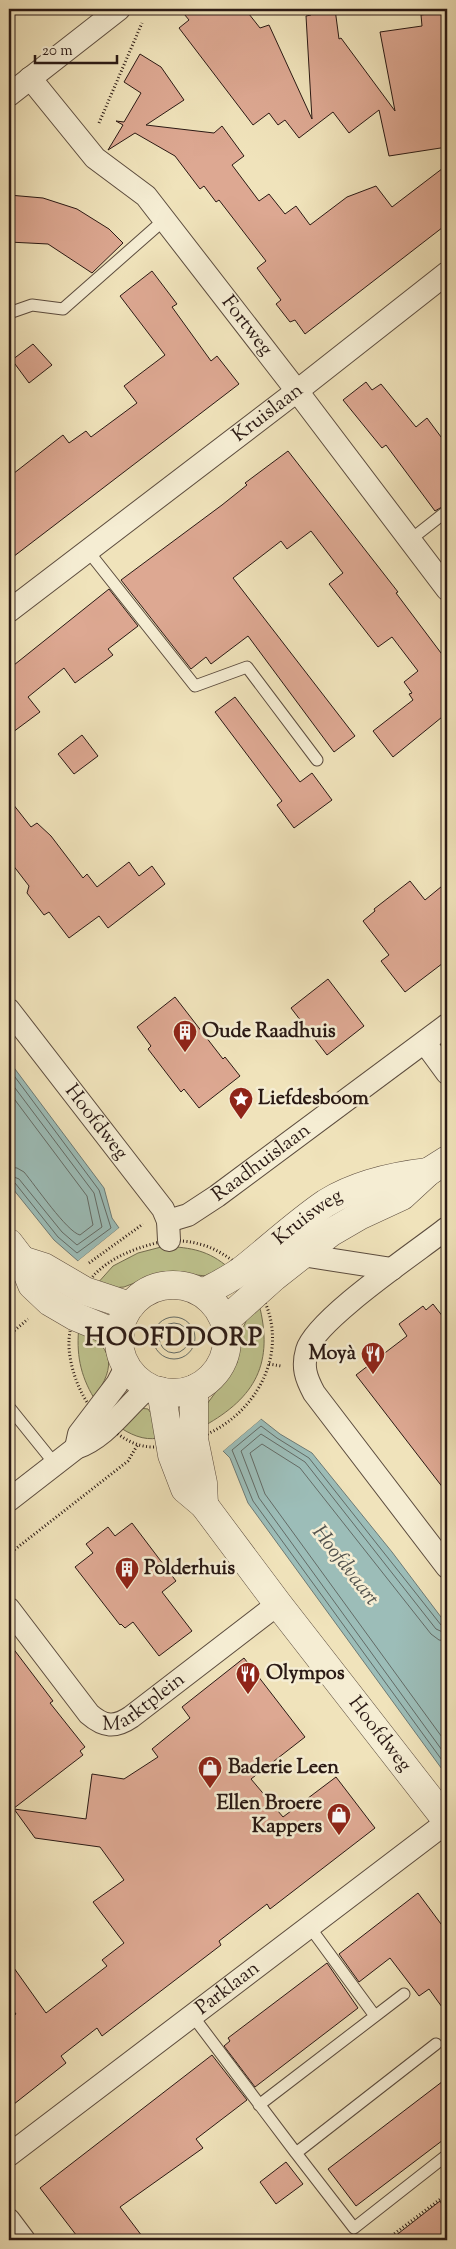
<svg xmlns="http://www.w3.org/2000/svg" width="456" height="2249" viewBox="0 0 456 2249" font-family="'Sorts Mill Goudy',serif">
<rect width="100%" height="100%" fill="#f0e3bb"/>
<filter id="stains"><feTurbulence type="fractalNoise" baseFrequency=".004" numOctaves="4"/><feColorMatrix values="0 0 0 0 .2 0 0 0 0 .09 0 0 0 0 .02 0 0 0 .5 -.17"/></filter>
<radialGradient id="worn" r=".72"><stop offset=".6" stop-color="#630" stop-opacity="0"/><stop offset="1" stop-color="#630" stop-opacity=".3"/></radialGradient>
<path fill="#bec28d" stroke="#746e50" d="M165 1246C192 1248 208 1250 229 1268L207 1276 163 1272 124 1287 111 1288 96 1285 113 1266 138 1253Z
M259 1304C274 1363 256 1397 204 1426L207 1404 237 1363 243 1328 250 1312Z
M79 1326C112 1349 118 1363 94 1398 80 1375 76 1353 79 1326Z
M139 1408 148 1409 155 1419 158 1438C144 1441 129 1434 118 1426Z"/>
<path fill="#9cbdb8" stroke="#6e7b76" d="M9 1061 104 1188 112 1218 119 1228 78 1261 54 1240 9 1184Z
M261 1419 280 1434 312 1453 392 1552 447 1625V1776L248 1503 230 1458 223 1451Z"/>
<path fill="#f0e3bb" d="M119 1228 120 1230 79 1263 78 1261Z
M168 1310H180L202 1340 198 1353 192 1360 184 1365 166 1366 157 1362 150 1355 146 1346 147 1327 159 1313Z
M259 1417 261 1419 223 1451 222 1449Z"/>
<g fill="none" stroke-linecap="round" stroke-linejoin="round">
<path stroke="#636b66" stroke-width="1" d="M9 1069 99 1190 111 1228 77 1253 58 1237 15 1183 9 1181
M9 1080 94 1193 102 1227 77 1245 62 1232 19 1179 9 1175
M9 1092 87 1196 93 1225 80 1235C67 1232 35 1185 24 1172L17 1168 9 1167
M153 1338a21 21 0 1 1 42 0a21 21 0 1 1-42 0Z
M159 1338a15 15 0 1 1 30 0a15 15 0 1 1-30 0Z
M447 1627 441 1625 309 1458 277 1438 261 1426 232 1450 253 1501 447 1767
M447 1634 436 1629 305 1462 261 1434 241 1451 259 1498 447 1757
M447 1641 439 1640 431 1634 300 1468 262 1444 250 1453 265 1494 447 1744"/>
</g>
<path fill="#dda892" stroke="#2a1914" d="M180 9H245L260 28 269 25 312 119 306 16 311 15 310 9H335L339 39 341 38 395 111 380 32 422 26 421 15 447 11V147L389 156 379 110 349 133 333 112 299 138 285 120 278 125 269 113 253 125 179 28 189 20Z
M140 54 161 67 184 100 146 125 214 133 222 126 244 156 232 165 259 201 269 194 285 214 296 206 310 225 347 197 376 186 392 207 447 165V224L305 334 295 320 290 322 276 304 281 300 257 268 266 261 219 200 216 202 204 186 200 189 175 156 135 133 108 150 123 125 116 121 124 122 141 93 124 82Z
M9 195 43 198 77 209 109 229 123 243 92 273 48 244 9 242Z
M152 271 177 304 172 307 211 361 217 356 239 384 9 560V477L63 435 69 443 86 431 91 437 137 403 124 386 165 355 120 296Z
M33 344 52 365 29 383 12 360Z
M366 382 372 390 381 384 416 427 427 418 447 445V504L435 511 386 445 382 448 343 400Z
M288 451 398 592 396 593 447 661V713L393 757 373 731 413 700 409 694 412 693 404 682 418 671 392 637 378 647 329 584 343 573 311 531 287 549 281 541 233 578 355 736 334 752 248 636 211 664 206 657 191 669 121 580 222 505 247 485 245 483Z
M109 589 138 626 108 649 113 655 75 683 64 668 28 697 40 712 9 735V669Z
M235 697 300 782 312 773 332 800 294 828 277 805 282 801 215 712Z
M82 735 98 756 74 774 58 754Z
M9 799 31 827 37 823 51 836 83 878 87 874 97 887 129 862 139 876 152 866 165 884 108 928 99 916 69 938 49 912 44 915 27 893 29 886 9 860Z
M410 881 425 900 447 882V960L405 992 381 961 389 955 363 921 375 911 374 909Z
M328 979 364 1026 327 1055 291 1008Z
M175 997 223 1059 225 1057 240 1076 199 1108 184 1089 181 1092 148 1049 151 1046 137 1027Z
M433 1304 447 1322V1493L356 1375 407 1336 399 1324 423 1306 426 1310Z
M132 1523 176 1581 162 1592 192 1631 159 1656 133 1622 125 1628 121 1624 120 1625 75 1567 93 1553 86 1544 108 1527 115 1536Z
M9 1643 53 1701 50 1703 85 1747 80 1751 83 1755 9 1812Z
M244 1658 305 1737 251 1779 283 1817 336 1777 375 1828 270 1909 267 1904 219 1941 221 1945 102 2036 97 2028 61 2056 66 2063 9 2108V2019L16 2014 9 2005V1961L46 2013 107 1966 102 1960 124 1943 93 1902 124 1880 100 1847 35 1838 14 1809 86 1819 92 1774 124 1779 158 1757 152 1749 190 1718 182 1707Z
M418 1893 447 1932V2014L429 1989 419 1996 390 1958 359 1982 339 1954Z
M327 1963 358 2008 255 2087 224 2046 230 2041 228 2038Z
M212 2055 247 2100 196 2139 203 2148 120 2207 145 2240H80L40 2188Z
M447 2078V2137L356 2206 328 2169Z
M286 2162 303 2184 276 2204 260 2182Z
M440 2201 447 2214V2240H390Z"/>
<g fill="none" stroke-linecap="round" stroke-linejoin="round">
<defs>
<path id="service" d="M9 313 32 305 63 309 164 220
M410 540 447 511
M88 551 195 686 247 667 317 760
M9 1407 55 1464
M309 1926 375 2016
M192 2015 296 2153
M436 2044 296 2153 354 2228 447 2155
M259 2105 404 1994"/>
<g id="minor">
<path id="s1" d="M30 78 95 158 146 196 297 391 447 589"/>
<path d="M9 95 119 9"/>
<path id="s2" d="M9 611 297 391 447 273"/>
<path id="s3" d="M9 1010 163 1209 168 1221 169 1240"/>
<path d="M425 1043 447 1073"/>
<path id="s4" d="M168 1221 188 1215 217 1196 447 1025"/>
<path d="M447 1228C418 1251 316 1319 307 1350 302 1367 306 1378 314 1393L447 1567"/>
<path d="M302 1255 392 1269"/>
<path d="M76 1448 79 1434 117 1384 127 1365"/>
<path d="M9 1500 76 1448C107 1437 125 1407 149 1387"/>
<path id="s5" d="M9 1609 89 1714C104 1727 115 1728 131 1717L278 1604"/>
<path id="s6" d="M9 2155 447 1822"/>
<path d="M9 2220 24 2240"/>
</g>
<g id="tertiary">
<path d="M9 1243 22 1260 32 1285 50 1302 74 1316 120 1335"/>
<path d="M22 1260 44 1267 85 1291 130 1306"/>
<circle cx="173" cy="1339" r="54"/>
<path id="s7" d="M203 1293C217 1285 233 1278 246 1267 272 1246 298 1222 326 1203 357 1184 393 1176 428 1172"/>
<path d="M226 1320 274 1277 330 1233 361 1215 402 1196 428 1172 447 1160"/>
<path d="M194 1389V1439L203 1483 204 1505"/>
<path id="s8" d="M161 1391 172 1455 185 1489 204 1505 278 1604 447 1821"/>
</g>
</defs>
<use href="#service" stroke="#5c4c3e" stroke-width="13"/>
<use href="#minor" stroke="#5c4c3e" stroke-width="24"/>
<use href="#tertiary" stroke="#5c4c3e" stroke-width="29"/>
<path stroke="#2a1914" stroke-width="3" stroke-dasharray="1 2.5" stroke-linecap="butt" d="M99 123 142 23
M169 1240C179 1241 190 1241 199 1244 213 1247 225 1255 236 1263 250 1273 259 1286 265 1302 291 1363 246 1429 183 1442 174 1444 163 1447 153 1447 128 1447 109 1428 94 1411 79 1395 68 1363 69 1341 69 1324 83 1287 95 1274 115 1254 142 1246 169 1240Z
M89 1263 143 1224
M9 1335 28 1319
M269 1364 281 1366
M9 1554 128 1461 138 1444
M386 2240 447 2194"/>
<use href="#service" stroke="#f5edd3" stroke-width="11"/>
<use href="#minor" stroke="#f5edd3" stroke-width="22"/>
<use href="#tertiary" stroke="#f5edd3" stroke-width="28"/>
</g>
<defs>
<symbol id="building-pin" viewBox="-11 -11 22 30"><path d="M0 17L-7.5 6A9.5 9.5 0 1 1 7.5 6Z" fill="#8f2418" stroke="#f5edd3"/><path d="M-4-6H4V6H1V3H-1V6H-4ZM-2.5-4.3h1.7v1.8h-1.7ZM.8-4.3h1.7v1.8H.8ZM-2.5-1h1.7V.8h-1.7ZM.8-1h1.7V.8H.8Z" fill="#fff"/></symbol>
<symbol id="sight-pin" viewBox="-11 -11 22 30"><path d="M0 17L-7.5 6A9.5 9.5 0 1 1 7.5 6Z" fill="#8f2418" stroke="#f5edd3"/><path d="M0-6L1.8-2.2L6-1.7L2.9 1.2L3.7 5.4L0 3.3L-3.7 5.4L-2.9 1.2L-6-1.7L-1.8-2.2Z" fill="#fff"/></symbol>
<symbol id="restaurant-pin" viewBox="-11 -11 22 30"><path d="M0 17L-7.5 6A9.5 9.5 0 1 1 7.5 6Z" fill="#8f2418" stroke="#f5edd3"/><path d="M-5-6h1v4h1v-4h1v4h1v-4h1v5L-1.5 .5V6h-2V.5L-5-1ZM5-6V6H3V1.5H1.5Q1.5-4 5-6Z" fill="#fff"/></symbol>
<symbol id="shop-pin" viewBox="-11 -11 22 30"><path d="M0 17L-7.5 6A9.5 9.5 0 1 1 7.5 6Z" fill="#8f2418" stroke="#f5edd3"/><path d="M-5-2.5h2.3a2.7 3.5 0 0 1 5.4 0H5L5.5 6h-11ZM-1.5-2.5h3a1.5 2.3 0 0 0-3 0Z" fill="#fff"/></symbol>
</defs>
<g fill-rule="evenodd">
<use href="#building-pin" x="171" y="1018" width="28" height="38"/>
<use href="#sight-pin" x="227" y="1085" width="28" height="38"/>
<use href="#restaurant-pin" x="359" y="1340" width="28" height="38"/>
<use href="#building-pin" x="113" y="1555" width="28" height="38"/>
<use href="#restaurant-pin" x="234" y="1660" width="28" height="38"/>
<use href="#shop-pin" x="196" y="1754" width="28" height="38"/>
<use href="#shop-pin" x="325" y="1801" width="28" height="38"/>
</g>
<g text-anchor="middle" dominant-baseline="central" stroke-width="5" stroke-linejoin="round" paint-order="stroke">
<g font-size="20" fill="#2a1914" stroke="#f5edd3">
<text stroke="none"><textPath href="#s1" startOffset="331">Fortweg</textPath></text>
<text stroke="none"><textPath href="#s2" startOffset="326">Kruislaan</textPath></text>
<text stroke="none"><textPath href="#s3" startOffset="142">Hoofdweg</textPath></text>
<text stroke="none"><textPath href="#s4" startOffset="111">Raadhuislaan</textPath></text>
<text stroke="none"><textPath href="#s7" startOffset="130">Kruisweg</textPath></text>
<text stroke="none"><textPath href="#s5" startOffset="196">Marktplein</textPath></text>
<text stroke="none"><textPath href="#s8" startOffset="415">Hoofdweg</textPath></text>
<text stroke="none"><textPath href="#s6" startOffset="275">Parklaan</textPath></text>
</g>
<g font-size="20" font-weight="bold" fill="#2a1914" stroke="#f5edd3" text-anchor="start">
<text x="202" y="1032">Oude Raadhuis</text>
<text x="258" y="1099">Liefdesboom</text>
<text x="356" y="1354" text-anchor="end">Moyà</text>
<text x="144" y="1569">Polderhuis</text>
<text x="266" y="1674">Olympos</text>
<text x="228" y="1768">Baderie Leen</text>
<text x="322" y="1804" text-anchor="end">Ellen Broere<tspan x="322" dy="23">Kappers</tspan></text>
</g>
<g font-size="21" font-style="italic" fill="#52524d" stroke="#f5edd3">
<text transform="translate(345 1566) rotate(52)">Hoofdvaart</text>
</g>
<g font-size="25" font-weight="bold" letter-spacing="1" fill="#2a1914" stroke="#f5edd3">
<text x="174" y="1339">HOOFDDORP</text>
</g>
</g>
<rect width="456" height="2249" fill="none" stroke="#f0e3bb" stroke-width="30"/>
<rect x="10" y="10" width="436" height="2229" fill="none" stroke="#2a1914" stroke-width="2.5"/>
<rect x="15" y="15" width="426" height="2219" fill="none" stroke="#2a1914"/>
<path d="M35 55v8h82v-8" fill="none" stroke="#2a1914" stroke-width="2.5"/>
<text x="42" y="55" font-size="15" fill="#2a1914" stroke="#f5edd3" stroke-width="4" paint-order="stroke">20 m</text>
<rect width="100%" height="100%" filter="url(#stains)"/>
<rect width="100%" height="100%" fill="url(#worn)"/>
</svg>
